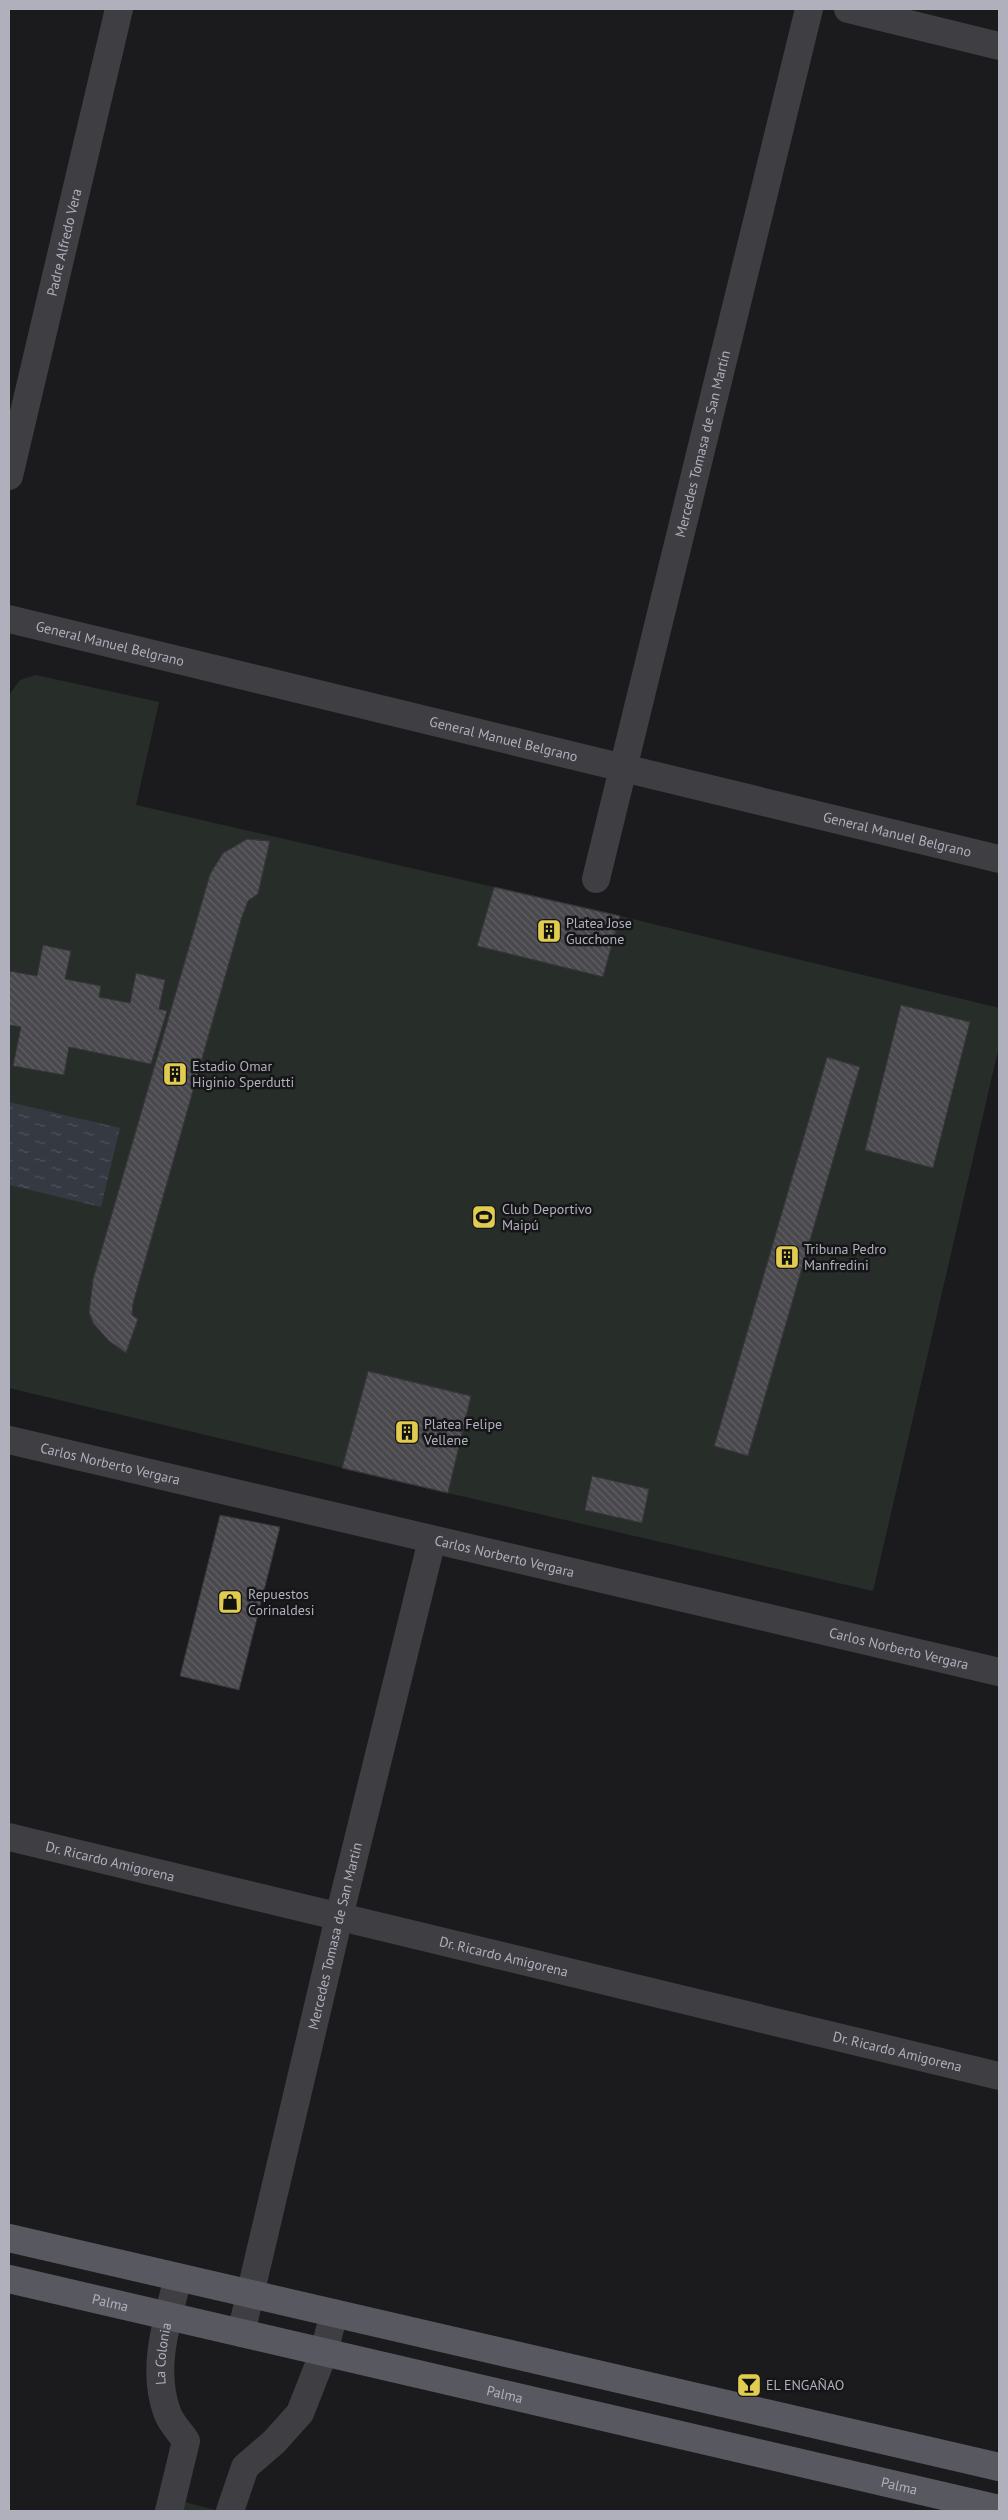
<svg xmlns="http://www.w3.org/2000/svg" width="1008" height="2520" viewBox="0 0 1008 2520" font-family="'PT Sans',sans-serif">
<defs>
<pattern id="water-ripples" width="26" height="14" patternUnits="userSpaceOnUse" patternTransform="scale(1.25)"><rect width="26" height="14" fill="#343942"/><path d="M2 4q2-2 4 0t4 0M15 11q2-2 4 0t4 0" fill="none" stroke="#4f535b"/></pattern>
<pattern id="building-back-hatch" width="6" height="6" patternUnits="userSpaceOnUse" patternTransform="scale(1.25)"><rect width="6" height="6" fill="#48484d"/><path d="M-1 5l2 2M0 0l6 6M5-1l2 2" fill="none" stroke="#606065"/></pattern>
</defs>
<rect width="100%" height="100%" fill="#1b1b1d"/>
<path fill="#272e29" d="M36 675 159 702 136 805 620 916 999 1008V1046L873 1591 448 1493 9 1388V695L20 680Z
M173 2499 219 2511H169Z"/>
<path fill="url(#water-ripples)" d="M9 1102 120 1128 101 1207 9 1185Z"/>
<path fill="url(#building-back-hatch)" stroke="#363539" d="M247 839 270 841 258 894 248 901 242 917 133 1304 132 1315 138 1319 126 1353 109 1341 93 1323 89 1312 93 1279 210 874 223 853Z
M247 839 270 841 258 894 248 901 242 917 133 1304 132 1315 138 1319 126 1353 109 1341 93 1323 89 1312 93 1279 210 874 223 853Z
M494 887 620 916 603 977 477 946Z
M494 887 620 916 603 977 477 946Z
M43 945 71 951 65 979 101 986 99 997 130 1003 136 973 165 980 159 1009 167 1011 151 1064 69 1047 64 1075 13 1066 21 1027 9 1025V971L37 976Z
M901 1005 970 1022 933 1168 865 1150Z
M827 1057 860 1067 748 1456 714 1446Z
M827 1057 860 1067 748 1456 714 1446Z
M368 1371 471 1396 448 1493 342 1468Z
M368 1371 471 1396 448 1493 342 1468Z
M592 1476 649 1489 642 1523 585 1510Z
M220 1515 280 1527 239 1690 180 1676Z"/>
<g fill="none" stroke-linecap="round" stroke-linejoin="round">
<g stroke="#3e3e43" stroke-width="28">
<path d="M848 9 999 46"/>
<path id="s1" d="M9 476 119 9"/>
<path id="s2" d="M9 619 999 859"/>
<path id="s3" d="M596 879 809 9"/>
<path id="s4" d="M9 1440 999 1672"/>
<path id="s5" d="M9 1837 999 2076"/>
<path id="s6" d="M241 2333 339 1917 432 1540"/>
</g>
<g stroke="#3e3e43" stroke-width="28">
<path id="s7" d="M169 2511 186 2441C180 2432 170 2422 167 2412 151 2368 167 2321 178 2278"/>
<path d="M230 2511 245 2467 274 2442 300 2413 324 2352 334 2313"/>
</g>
<g stroke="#585960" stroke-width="28">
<path d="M9 2238 999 2467"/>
<path id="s8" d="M9 2279 999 2509"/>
</g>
</g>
<defs>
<symbol id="building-square" viewBox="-11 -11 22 22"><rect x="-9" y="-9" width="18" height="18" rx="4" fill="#e1cc4f" stroke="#161618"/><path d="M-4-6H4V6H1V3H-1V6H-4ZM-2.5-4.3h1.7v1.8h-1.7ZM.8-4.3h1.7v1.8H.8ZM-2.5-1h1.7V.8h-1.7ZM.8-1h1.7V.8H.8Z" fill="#111"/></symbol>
<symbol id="stadium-square" viewBox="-11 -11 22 22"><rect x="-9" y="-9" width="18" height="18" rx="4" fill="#e1cc4f" stroke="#161618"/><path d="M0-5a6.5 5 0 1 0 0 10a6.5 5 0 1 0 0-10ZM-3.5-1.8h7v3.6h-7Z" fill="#111"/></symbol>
<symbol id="shop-square" viewBox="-11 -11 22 22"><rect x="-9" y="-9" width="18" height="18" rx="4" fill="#e1cc4f" stroke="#161618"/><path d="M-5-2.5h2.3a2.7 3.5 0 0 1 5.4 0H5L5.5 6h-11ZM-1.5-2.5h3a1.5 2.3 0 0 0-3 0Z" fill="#111"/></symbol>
<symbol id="bar-square" viewBox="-11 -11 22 22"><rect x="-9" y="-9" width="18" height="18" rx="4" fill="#e1cc4f" stroke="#161618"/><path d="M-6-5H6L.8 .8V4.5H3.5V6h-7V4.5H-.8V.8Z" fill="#111"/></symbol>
</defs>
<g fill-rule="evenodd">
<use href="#building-square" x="535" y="917" width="28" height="28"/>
<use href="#building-square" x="161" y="1060" width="28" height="28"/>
<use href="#stadium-square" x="470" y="1203" width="28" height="28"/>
<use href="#building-square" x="773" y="1243" width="28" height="28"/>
<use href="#building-square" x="393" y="1418" width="28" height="28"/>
<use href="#shop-square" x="216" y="1588" width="28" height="28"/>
<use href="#bar-square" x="735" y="2371" width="28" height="28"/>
</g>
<g text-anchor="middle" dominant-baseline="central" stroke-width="5" stroke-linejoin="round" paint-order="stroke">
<g font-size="14" fill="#afb0bb" stroke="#161618">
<text stroke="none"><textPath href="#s1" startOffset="240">Padre Alfredo Vera</textPath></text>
<text stroke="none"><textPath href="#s3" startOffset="448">Mercedes Tomasa de San Martín</textPath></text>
<text stroke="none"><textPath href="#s2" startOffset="104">General Manuel Belgrano</textPath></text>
<text stroke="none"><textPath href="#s2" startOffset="509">General Manuel Belgrano</textPath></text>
<text stroke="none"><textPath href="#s2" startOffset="914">General Manuel Belgrano</textPath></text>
<text stroke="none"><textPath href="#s4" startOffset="104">Carlos Norberto Vergara</textPath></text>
<text stroke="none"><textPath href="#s4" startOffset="509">Carlos Norberto Vergara</textPath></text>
<text stroke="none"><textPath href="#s4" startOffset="914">Carlos Norberto Vergara</textPath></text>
<text stroke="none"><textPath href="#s5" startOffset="104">Dr. Ricardo Amigorena</textPath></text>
<text stroke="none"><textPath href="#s6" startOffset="408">Mercedes Tomasa de San Martín</textPath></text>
<text stroke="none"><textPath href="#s5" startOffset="509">Dr. Ricardo Amigorena</textPath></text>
<text stroke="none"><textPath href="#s5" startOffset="914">Dr. Ricardo Amigorena</textPath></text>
<text stroke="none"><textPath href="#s8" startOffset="104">Palma</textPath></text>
<text stroke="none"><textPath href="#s7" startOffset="166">La Colonia</textPath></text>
<text stroke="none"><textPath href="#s8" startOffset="509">Palma</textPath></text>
<text stroke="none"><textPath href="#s8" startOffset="914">Palma</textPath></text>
</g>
<g font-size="14" fill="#afb0bb" stroke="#161618" text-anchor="start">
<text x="566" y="923">Platea Jose<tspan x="566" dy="16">Gucchone</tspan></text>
<text x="192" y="1066">Estadio Omar<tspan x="192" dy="16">Higinio Sperdutti</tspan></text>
<text x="502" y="1209">Club Deportivo<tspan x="502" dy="16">Maipú</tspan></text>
<text x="804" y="1249">Tribuna Pedro<tspan x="804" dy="16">Manfredini</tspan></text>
<text x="424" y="1424">Platea Felipe<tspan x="424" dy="16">Vellene</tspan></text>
<text x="248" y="1594">Repuestos<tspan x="248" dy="16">Corinaldesi</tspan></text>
<text x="766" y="2385">EL ENGAÑAO</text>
</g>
</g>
<rect width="1008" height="2520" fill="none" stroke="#afb0bb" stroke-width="20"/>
</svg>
